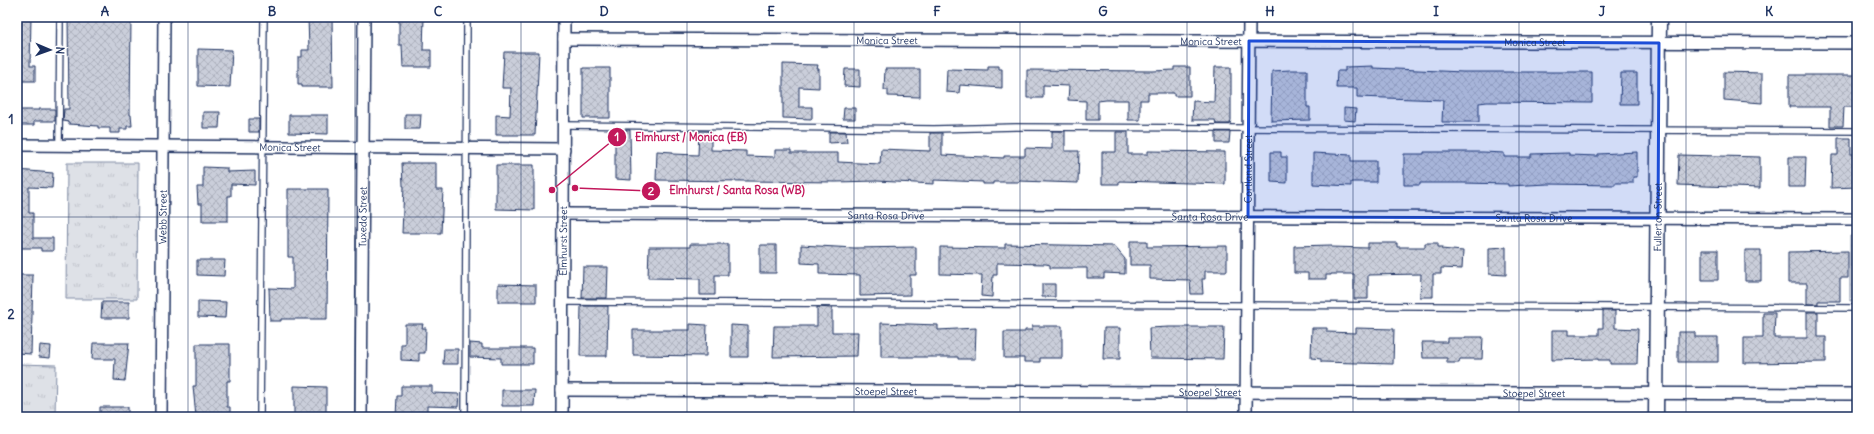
<svg xmlns="http://www.w3.org/2000/svg" width="1874" height="434" viewBox="0 0 1874 434" font-family="Delius,sans-serif">
<defs>
<pattern id="grass-tufts" width="24" height="20" patternUnits="userSpaceOnUse"><rect width="24" height="20" fill="#dee1e7"/><path d="M3 7l-1-3M5 7V3M7 7l1-3M15 17l-1-3M17 17v-4M19 17l1-3" fill="none" stroke="#bec1c9"/></pattern>
<pattern id="building-cross-hatch" width="8" height="8" patternUnits="userSpaceOnUse"><rect width="8" height="8" fill="#caceda"/><path d="M0 0l8 8M0 8l8-8" fill="none" stroke="#adb1be"/></pattern>
</defs>
<rect width="100%" height="100%" fill="#fff"/>
<filter id="ink" filterUnits="userSpaceOnUse"><feTurbulence type="fractalNoise" baseFrequency=".025" numOctaves="2"/><feDisplacementMap in="SourceGraphic" scale="8" xChannelSelector="R" yChannelSelector="G"/><feConvolveMatrix kernelMatrix="1 2 1 2 8 2 1 2 1" color-interpolation-filters="sRGB"/></filter>
<g filter="url(#ink)">
<path fill="url(#grass-tufts)" stroke="#7c88a2" d="M67 163H138L137 299H66Z
M1850 236H1857V301H1850Z
M17 364 56 365 55 417H17Z"/>
<path fill="url(#building-cross-hatch)" stroke="#1b2f5e" d="M17 17H31L30 66H35V81H17Z
M68 17H131L130 115H131L132 126H127V129H120V133H110V128H98V126L69 124V122L63 121 64 109H69Z
M308 17H332L333 87H302V84H298V57H302V50H309Z
M399 17H424L423 50H431V67H403L402 45H399Z
M198 49 232 50 230 87 198 86Z
M504 52H539L535 135H496V115L510 116 511 88H502Z
M783 64 818 65 817 69H819V88L799 87V107H812V119L783 118Z
M988 66H999V69H1002V88L960 85 959 93 946 92 947 69 988 70Z
M1373 66V68L1463 72H1592V103L1487 102 1479 103V122H1442L1443 100 1357 97V88H1336L1337 71H1345V67Z
M1174 67H1190V96H1174V93H1148V100H1140V120H1128V100H1106L1098 101V120H1086V101L1068 100 1069 86 1043 85V98H1027V70L1153 71 1174 70Z
M1215 67H1231V120L1230 124H1216L1215 120H1192L1193 101 1214 102Z
M583 68H610V118H583Z
M845 69H860V87L844 86Z
M885 69H920V97L888 96V90H884Z
M1290 70H1307V107H1310V120L1271 121 1272 71Z
M1724 72 1762 73V103L1724 100Z
M1621 73H1637V104H1620Z
M1789 75H1857V107H1844L1843 126H1830V107H1789Z
M844 108H855V119H843Z
M1344 108 1356 109 1355 121 1344 120Z
M39 109H55V121H34V125H17V110H39Z
M203 112H220L219 128H203Z
M405 114H421L420 129H405Z
M289 115H328V134L289 133Z
M249 119H259V132H249Z
M612 130H630L631 180 615 179V142H612Z
M699 131H711V150L746 151V156L775 157V150H791V153H838V162L880 164 881 149 930 151V133H942V155L1004 158V156H1025V148L1052 149V131H1065V151H1079L1078 183 1019 181V182H993V184H983V182L934 180V184L877 181 836 182 656 180 657 151 673 152V154L698 155Z
M829 132H846L847 142 829 143Z
M1116 132H1128V154H1148V151L1225 152V184L1119 181V184H1102V152H1116Z
M1216 132H1230L1229 143H1216Z
M1838 138H1851V154H1857V187L1831 188 1832 155H1838Z
M1271 152H1281V157H1287V183L1271 182Z
M1424 152H1483L1504 153V157H1531V154L1569 153V155L1598 156V154L1637 152V177H1633V183H1615V185L1548 184 1508 186V184L1463 183H1420V185H1404V154H1424Z
M1313 153 1351 155V161H1376V182H1351V186L1313 184Z
M1679 155 1760 157V188L1678 185Z
M1789 157H1806L1805 187H1789Z
M402 163H436V190H443L441 233H402L404 186H403Z
M496 165H534V210L496 209Z
M203 167 227 168V172L255 171V185L231 184V196H228V221H202V204H198L197 187H203Z
M17 170 53 173 52 188 29 187V213H33V238H53V251H41V248H17Z
M288 189H328L327 319H281V321H270L269 288 293 289V257H288Z
M1130 241H1147V247L1227 246V271H1205V279H1202L1203 294H1191L1190 280 1150 279V265H1130Z
M1368 243H1397V247H1425V243H1438V247H1442L1441 249 1463 251 1462 269 1441 268V274H1433V297H1420L1421 274 1368 275V299H1354V274H1331V275H1326V279H1308V273H1294V246L1331 245V247L1368 248Z
M690 244H728V275H715V295H700V279L648 278 649 247H690Z
M1005 244 1114 246 1125 259V274L1104 273V278H1087V268H1050V265L1046 264 997 263V275H993L992 297 981 296 982 275 940 274V247L1005 248Z
M760 245H776V273H760Z
M801 245 854 248 916 247V275H910V295L860 296V275L819 274V264L801 263Z
M1506 247V275L1489 274V248Z
M1702 250H1718V280H1702Z
M1745 250H1761V281H1745Z
M1848 251V278H1840V301H1818V304H1807V283H1788V252Z
M197 260H225L224 276 197 275Z
M583 267H608L607 298H582Z
M17 275H33L31 354 17 353Z
M498 284 536 285V302H498Z
M1042 284H1055V297H1042Z
M198 301 226 302 225 318 198 317Z
M102 302H129V318H101Z
M581 306H608L607 356H580Z
M817 307 832 308V332H858L857 356 773 357 774 326H817Z
M1603 311H1615V328L1638 329 1637 364H1610V360H1598V359L1552 360V330H1569V335H1599V328H1603Z
M1807 312H1818V337H1826V362L1744 363V338H1763V313H1775L1774 338H1807Z
M881 323 938 325V330L976 328 975 359H958V357H881Z
M405 324H423L422 328H426L425 353H419V361L401 360V344H405Z
M690 324 707 325 706 356 633 355V330H690Z
M731 325 748 326V357H731Z
M1032 326H1062V358H1040V362H1024V358H1004V332H1025V330H1032Z
M1169 327H1224L1223 359 1150 358 1149 328Z
M1104 328H1120V359H1103Z
M1312 328H1327V332L1356 333V328L1394 329 1393 364 1321 362V359L1311 358Z
M1678 332H1695V337H1718V362H1678Z
M1465 337H1483L1482 359H1460L1459 363H1447V358H1423L1422 342H1447V338H1465Z
M93 343H129L125 381 114 380 115 359H92Z
M470 343 482 344V348H533V364H501V358L470 357Z
M196 344H230V381H227V407H230V417H196L193 386H196Z
M40 345 51 346 50 358 39 357Z
M444 349H458V364H443Z
M294 386 326 387V417H294Z
M401 386H432V393L459 394 458 407 427 406V417H396L397 396H401Z
M502 390H535L534 406H502Z
M100 407H128V417H100Z"/>
<g fill="none" stroke-linecap="round" stroke-linejoin="round">
<defs>
<path id="service" d="M564 125 934 129 1016 127 1857 131
M59 145 60 17
M563 302 1857 308
M260 417 264 17
M465 417 467 17"/>
<g id="minor">
<path id="s1" d="M564 39 1857 43"/>
<path id="s2" d="M17 145 564 149"/>
<path id="s3" d="M563 214 1857 219"/>
<path id="s4" d="M562 390 1857 394"/>
<path id="s5" d="M161 417 164 17"/>
<path id="s6" d="M361 417 364 17"/>
<path id="s7" d="M562 417 564 17"/>
<path id="s8" d="M1246 417 1249 17"/>
</g>
<g id="tertiary">
<path id="s9" d="M1656 417 1659 17"/>
</g>
</defs>
<use href="#service" stroke="#1b2f5e" stroke-width="8"/>
<use href="#minor" stroke="#1b2f5e" stroke-width="14"/>
<use href="#tertiary" stroke="#1b2f5e" stroke-width="17"/>
<use href="#service" stroke="#fff" stroke-width="5.5"/>
<use href="#minor" stroke="#fff" stroke-width="11"/>
<use href="#tertiary" stroke="#fff" stroke-width="14"/>
</g>
</g>
<path fill="#1d4ed8" fill-opacity="0.2" stroke="#1d4ed8" stroke-width="3" stroke-linejoin="round" d="M1249 41 1659 43 1658 218 1248 217Z"/>
<path fill="none" stroke="#1b2f5e" stroke-width="1" stroke-opacity="0.55" d="M188 17V417M355 17V417M521 17V417M687 17V417M854 17V417M1020 17V417M1187 17V417M1353 17V417M1519 17V417M1686 17V417M17 217H1857"/>
<g text-anchor="middle" dominant-baseline="central" stroke-width="3" stroke-linejoin="round" paint-order="stroke">
<g font-size="10" fill="#1b2f5e" stroke="#fff">
<text stroke="none"><textPath href="#s1" startOffset="323">Monica Street</textPath></text>
<text stroke="none"><textPath href="#s1" startOffset="647">Monica Street</textPath></text>
<text stroke="none"><textPath href="#s1" startOffset="971">Monica Street</textPath></text>
<text stroke="none"><textPath href="#s2" startOffset="273">Monica Street</textPath></text>
<text stroke="none"><textPath href="#s8" startOffset="248">Cortland Street</textPath></text>
<text stroke="none"><textPath href="#s3" startOffset="323">Santa Rosa Drive</textPath></text>
<text stroke="none"><textPath href="#s3" startOffset="647">Santa Rosa Drive</textPath></text>
<text stroke="none"><textPath href="#s5" startOffset="200">Webb Street</textPath></text>
<text stroke="none"><textPath href="#s6" startOffset="200">Tuxedo Street</textPath></text>
<text stroke="none"><textPath href="#s3" startOffset="971">Santa Rosa Drive</textPath></text>
<text stroke="none"><textPath href="#s9" startOffset="200">Fullerton Street</textPath></text>
<text stroke="none"><textPath href="#s7" startOffset="176">Elmhurst Street</textPath></text>
<text stroke="none"><textPath href="#s4" startOffset="324">Stoepel Street</textPath></text>
<text stroke="none"><textPath href="#s4" startOffset="648">Stoepel Street</textPath></text>
<text stroke="none"><textPath href="#s4" startOffset="972">Stoepel Street</textPath></text>
</g>
</g>
<path fill="none" stroke="#c2185b" stroke-width="1.5" d="M552 190L617 137M575 188L651 191"/>
<g fill="#c2185b" stroke="#fff" stroke-width="1.5">
<circle cx="552" cy="190" r="4"/>
<circle cx="575" cy="188" r="4"/>
<circle cx="617" cy="137" r="10"/>
<circle cx="651" cy="191" r="10"/>
</g>
<g font-size="12" text-anchor="middle" font-weight="bold" fill="#fff">
<text x="617" y="141">1</text>
<text x="651" y="195">2</text>
</g>
<g font-size="11" text-anchor="middle" font-weight="bold" fill="#c2185b" stroke="#fff" stroke-width="3" stroke-linejoin="round" paint-order="stroke">
<text x="691" y="141">Elmhurst / Monica (EB)</text>
<text x="737" y="194">Elmhurst / Santa Rosa (WB)</text>
</g>
<rect width="1874" height="434" fill="none" stroke="#fff" stroke-width="44"/>
<g transform="translate(50 50) rotate(92)" stroke="#ffffff" stroke-width="3" paint-order="stroke">
<path d="M0-3L7 15L0 10L-7 15Z" fill="#1b2f5e"/>
<text y="-6" font-size="11" font-weight="bold" text-anchor="middle" fill="#1b2f5e">N</text>
</g>
<rect x="22" y="22" width="1830" height="390" fill="none" stroke="#1b2f5e" stroke-width="1.5"/>
<g font-size="13" text-anchor="middle" font-weight="bold" fill="#1b2f5e">
<text x="105" y="16">A</text>
<text x="272" y="16">B</text>
<text x="438" y="16">C</text>
<text x="604" y="16">D</text>
<text x="771" y="16">E</text>
<text x="937" y="16">F</text>
<text x="1103" y="16">G</text>
<text x="1270" y="16">H</text>
<text x="1436" y="16">I</text>
<text x="1602" y="16">J</text>
<text x="1769" y="16">K</text>
<text x="11" y="124">1</text>
<text x="11" y="319">2</text>
</g>
</svg>
